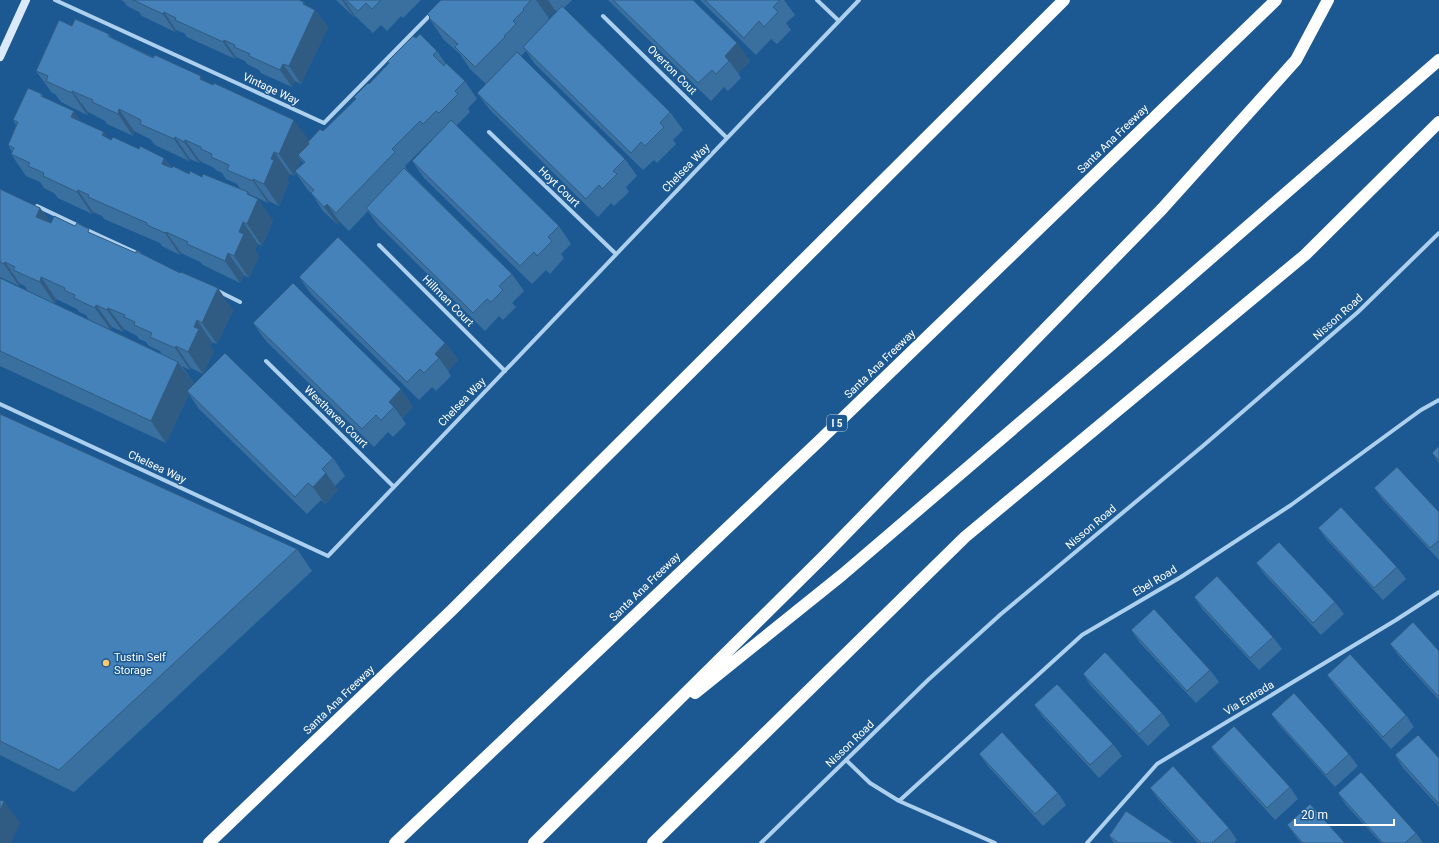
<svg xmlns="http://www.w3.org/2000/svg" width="1439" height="843" viewBox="0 0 1439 843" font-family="Roboto,sans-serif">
<rect width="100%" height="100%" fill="#1c5992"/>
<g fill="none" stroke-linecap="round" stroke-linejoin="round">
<path stroke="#add0ee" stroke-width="4" d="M55 0 324 123 432 13
M817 0 839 21
M603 16 727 138
M489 132 616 254
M37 206 79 226
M87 230 139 254
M379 245 505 371
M218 291 240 302
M266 361 394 487
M0 404 328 556 859 0
M846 760 870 783 899 801 995 843
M899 801 1082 635 1181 577 1291 505 1421 410 1439 400
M761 843 928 680 1001 614 1204 445 1358 312 1439 233
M1087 843 1157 764 1396 620 1439 592"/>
<path stroke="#daeafa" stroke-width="8" d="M0 57 26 0"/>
<path stroke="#fff" stroke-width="12" d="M695 693 842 575 1111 345 1439 60
M209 843 453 609 1064 0
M395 843 818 442 1276 0
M534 843 825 555 1162 209 1296 60 1328 0
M653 843 965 537 1305 255 1439 122"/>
</g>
<path fill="#3a709f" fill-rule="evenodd" d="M121 0H299L304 2 306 5 315 10 328 27 301 84 295 81 292 87 261 73 259 70 247 64 245 61 236 57 235 59 187 37 184 33 176 30 175 32 142 16 139 12 127 6 123 1Z
M336 0H421L403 18 401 16 387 31 381 25 373 33 355 16 354 17Z
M441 0H572L564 8 670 112 683 130 673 140 676 144 657 163 654 160 643 170 535 64 526 51 521 56 625 159 637 176 626 187 629 192 614 206 611 203 598 217 490 110 477 93 486 84 470 69 460 54 444 40 429 18 430 17 427 14ZM555 10 557 11 549 19 548 17Z
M608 0H693L737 43 750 61 738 73 741 78 728 91 724 87 711 101Z
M700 0H784L795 15 786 23 791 30 777 44 771 39 756 55Z
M72 26 109 34 112 38 205 81 309 141 323 131 355 99 354 97 369 84 388 64 387 62 416 38 437 51 446 64 465 81 477 99 468 108 470 112 456 126 559 226 571 244 561 254 564 258 550 274 546 270 532 284 424 178 412 161 433 139H432L405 166 407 170 512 274 524 291 512 303 516 307 503 320 499 316 485 331 378 225 368 211 349 231 339 221 337 224 323 211 311 193 307 189 296 173 294 176 290 174 287 179 289 182 279 206 269 201 268 203 249 194 250 196 258 199 273 221 262 246 258 244 255 250 259 256 249 278 244 275 240 283 203 265 200 262 181 253 180 255 162 246 160 243 104 219 102 216 93 212 92 214 58 198 54 193 44 188 40 182 26 176 11 154 12 152 8 145 16 125 13 120 42 94 44 98 108 138 164 158 172 168 202 177 241 190 237 184 226 179 222 173 216 170 214 168 200 161 199 163 190 159 189 161 155 145 150 139 134 131 133 136 107 124 105 121 88 112 87 115 61 102 55 94 52 93 36 71ZM301 160 304 163 297 169Z
M0 189 40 208 51 223 75 226 92 234 233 310 217 344 212 342 210 346 214 351 203 374 191 368 190 370 182 366 194 383 193 385 333 458 345 476 335 486 338 490 325 504 321 500 307 514 199 409 189 394 166 443 0 366V278L162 354 160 351 149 346 146 342 139 339 137 336 124 329 123 332 112 327 110 329 89 320 86 315 79 312 77 309 56 299 55 304 28 292 25 286 20 284 19 286 0 277Z
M299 277 445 343 458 360 448 371 451 376 436 391 432 387 419 400 311 294Z
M253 323 401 389 413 407 402 418 406 424 393 437 388 432 374 447 266 341Z
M0 414 297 549 312 571 74 792 0 755Z
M1439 446V463L1432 453Z
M1374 488 1439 512V560L1383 500Z
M1318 528 1397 567 1406 579 1383 600 1327 540Z
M1256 563 1335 602 1344 614 1321 635 1265 575Z
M1194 597 1273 637 1282 649 1259 670 1203 610Z
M1131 630 1210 670 1219 682 1196 703 1140 643Z
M1390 644 1439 651V700L1399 656Z
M1083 674 1162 713 1170 725 1148 746 1091 686Z
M1327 675 1406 715 1414 727 1391 749 1336 687Z
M1034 705 1113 744 1122 756 1099 778 1043 717Z
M1271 714 1349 754 1358 766 1335 787 1280 726Z
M1211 747 1290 787 1298 799 1275 820 1220 759Z
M979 754 1058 793 1066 805 1043 826 988 766Z
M1395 755 1439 758V807L1403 768Z
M1150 788 1229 828 1237 840 1234 843H1198L1159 800Z
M1338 793 1416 833 1423 843H1381L1346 805Z
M1287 825 1345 843H1301L1296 837Z
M1109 836 1174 843H1114Z"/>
<path fill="#305b82" d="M342 0H344L355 16 354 17Z
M536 0H548L555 10 548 17Z
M304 2 313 15 315 10 328 27 301 84 289 66Z
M164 12 176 30 175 32 163 14Z
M224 40 236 57 235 59 223 42Z
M737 43 750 61 738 73 729 61 725 56Z
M283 64 295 81 292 87 280 70Z
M201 76 217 98 200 79Z
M72 91 88 112 87 115 72 93Z
M119 109 134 131 133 136 118 114Z
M74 111 89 133 71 117Z
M294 120 310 141 302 159 298 155 301 160 294 176 279 154Z
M104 132 119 153 102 135Z
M175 137 190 159 189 161 174 139Z
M185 140 200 161 199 163 184 142Z
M274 152 290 174 287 179 289 182 279 206 264 184 271 159Z
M164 158 180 180 162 164Z
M253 179 269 201 268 203 253 181Z
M78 190 93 212 92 214 77 192Z
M248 192 256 204 258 199 273 221 262 246 247 224V194Z
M327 204 339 221 337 224 324 207Z
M40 208 56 229 36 217Z
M243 222 258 244 255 250 259 256 249 278 234 256 239 232Z
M166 232 181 253 180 255 165 233Z
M228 253 244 275 240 283 225 261Z
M5 262 20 284 19 286 4 264Z
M41 277 56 299 55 304 40 282Z
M218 288 233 310 217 344 202 323Z
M96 305 112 327 110 329 95 308Z
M108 308 124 329 123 332 107 310Z
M197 320 212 342 210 346 214 351 203 374 188 352 194 327Z
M445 343 458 360 448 371 439 358 435 354Z
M176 346 191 368 190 370 175 348Z
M178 362 194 383 189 393 187 391 189 394 166 443 151 421Z
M401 389 413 407 402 418 394 407 389 402Z
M326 473 338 490 325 504 313 487Z
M4 801 20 823 11 843H0V811Z"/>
<path fill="#4482b9" stroke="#305b82" d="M133 0H299L304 2 303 4 315 10 289 66 283 64 280 70 249 56 250 54 234 47 235 45 224 40 223 42 175 20 176 18 164 12 163 14Z
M346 0H381L372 9 366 3 358 11Z
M441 0H531L523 9 524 10 513 21 516 24 504 36 505 37 475 67 455 47 458 44 429 18 430 17 427 14Z
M613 0H693L737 43 725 56 729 61 716 74 712 70 698 83Z
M705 0H780L773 7 778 12 764 27 759 21 744 38Z
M562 6 670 112 660 123 664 127 645 146 641 142 631 153 523 47Z
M75 19 109 34 108 36 153 58 155 55 201 76 200 79 213 85 214 83 294 120 279 154 274 152 271 159 274 160 264 184 253 179V181L227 170 229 165 211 157 212 154 201 149V147L185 140 184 142 175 137 174 139 140 124 141 120 119 109 118 114 92 102 93 100 72 91V93L46 81 48 76 36 71 59 20 72 26Z
M420 34 437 51 433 55 444 66 446 63 465 81 455 91 458 94 439 113 436 111 423 124 420 121 392 149 395 152 336 213 327 204 324 207 311 193 314 190 295 171 305 162 298 155 309 144 308 142 320 129 323 131 356 99 354 97 368 83 369 84 389 63 387 62 413 36 416 38Z
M517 52 625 159 613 171 617 174 602 189 599 185 586 199 477 93Z
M28 88 42 94 41 96 74 111 71 117 104 132 102 135 111 140 113 137 139 149 140 146 164 158 162 164 172 168 173 166 189 174 190 171 202 177 203 174 248 192 247 194 258 199 247 224 243 222 239 232 244 234 234 256 228 253 225 261 187 244 188 242 166 232 165 233 147 225V223L88 197 89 195 78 190 77 192 43 176 44 173 28 166 30 163 11 154 14 148 8 145 18 122 13 120Z
M451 120 559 226 548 237 552 241 537 256 534 252 520 266 412 161Z
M404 168 512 274 499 286 503 290 491 302 487 299 473 313 366 208Z
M0 189 40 208 36 217 51 223 54 216 75 226 77 223 89 229 88 232 136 253V251L180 273 181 272 218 288 202 323 197 320 194 327 199 329 188 352 176 346 175 348 150 337 152 333 134 325 135 322 124 317 125 315 108 308 107 310 96 305 95 308 74 298 75 295 64 290 65 288 41 277 40 282 13 270 15 267 5 262 4 264 0 262Z
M338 237 445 343 435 354 439 358 424 373 420 369 407 382 299 277Z
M0 278 178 362 151 421 0 351Z
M293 283 401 389 389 402 394 407 381 420 376 415 362 429 253 323Z
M225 353 333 458 322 469 326 473 313 487 308 483 295 497 187 391Z
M0 414 297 549 59 770 0 741Z
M1439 446V460L1432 453Z
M1397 467 1439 512V540L1430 548 1374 488Z
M1341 507 1397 567 1374 588 1318 528Z
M1279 542 1335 602 1313 623 1256 563Z
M1217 576 1273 637 1250 658 1194 597Z
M1154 609 1210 670 1187 691 1131 630Z
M1413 622 1439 651V697L1390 644Z
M1105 652 1162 713 1139 734 1083 674Z
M1350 654 1406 715 1383 737 1327 675Z
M1057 684 1113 744 1090 765 1034 705Z
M1294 693 1349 754 1326 775 1271 714Z
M1234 726 1290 787 1267 808 1211 747Z
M1002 732 1058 793 1035 814 979 754Z
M1418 735 1439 758V804L1395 755Z
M1173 766 1229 828 1212 843H1201L1150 788Z
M1361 772 1416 833 1405 843H1383L1338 793Z
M0 800 4 801 0 811Z
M1310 804 1345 843H1303L1287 825Z
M1126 811 1174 843H1119L1109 836Z"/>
<circle fill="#fec86b" stroke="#1c5992" stroke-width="1.5" cx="106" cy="663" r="4"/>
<g text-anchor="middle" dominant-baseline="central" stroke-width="3" stroke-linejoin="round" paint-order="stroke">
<rect fill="#1c5992" stroke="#bbcdde" stroke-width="1" x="827" y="415" width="20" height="16" rx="3"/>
<g font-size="10" font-weight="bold" fill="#fff">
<text x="837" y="423">I 5</text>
</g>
<g font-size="11" fill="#fff" stroke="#1c5992">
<text transform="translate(672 70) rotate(45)">Overton Cout</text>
<text transform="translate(271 89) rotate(25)">Vintage Way</text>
<text transform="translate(1113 139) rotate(-44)">Santa Ana Freeway</text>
<text transform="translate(686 168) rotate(-46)">Chelsea Way</text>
<text transform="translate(559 187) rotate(44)">Hoyt Court</text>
<text transform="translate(448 301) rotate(45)">Hillman Court</text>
<text transform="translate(1338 317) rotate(-42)">Nisson Road</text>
<text transform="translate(880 364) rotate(-44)">Santa Ana Freeway</text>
<text transform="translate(462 402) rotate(-46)">Chelsea Way</text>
<text transform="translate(336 417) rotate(44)">Westhaven Court</text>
<text transform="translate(157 467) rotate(25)">Chelsea Way</text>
<text transform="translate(1091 527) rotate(-40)">Nisson Road</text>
<text transform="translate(1155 581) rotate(-31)">Ebel Road</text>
<text transform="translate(645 587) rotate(-44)">Santa Ana Freeway</text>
<text transform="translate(1249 698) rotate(-31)">Via Entrada</text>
<text transform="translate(339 700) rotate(-44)">Santa Ana Freeway</text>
<text transform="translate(850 744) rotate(-44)">Nisson Road</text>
</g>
<g font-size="11" fill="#fff" stroke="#1c5992" text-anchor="start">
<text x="114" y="657">Tustin Self<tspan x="114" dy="13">Storage</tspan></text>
</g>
</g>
<path d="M1295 819v6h99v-6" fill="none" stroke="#ffffff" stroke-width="2"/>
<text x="1301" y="819" font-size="12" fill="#ffffff" stroke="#1c5992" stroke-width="3" paint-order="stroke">20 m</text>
</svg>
